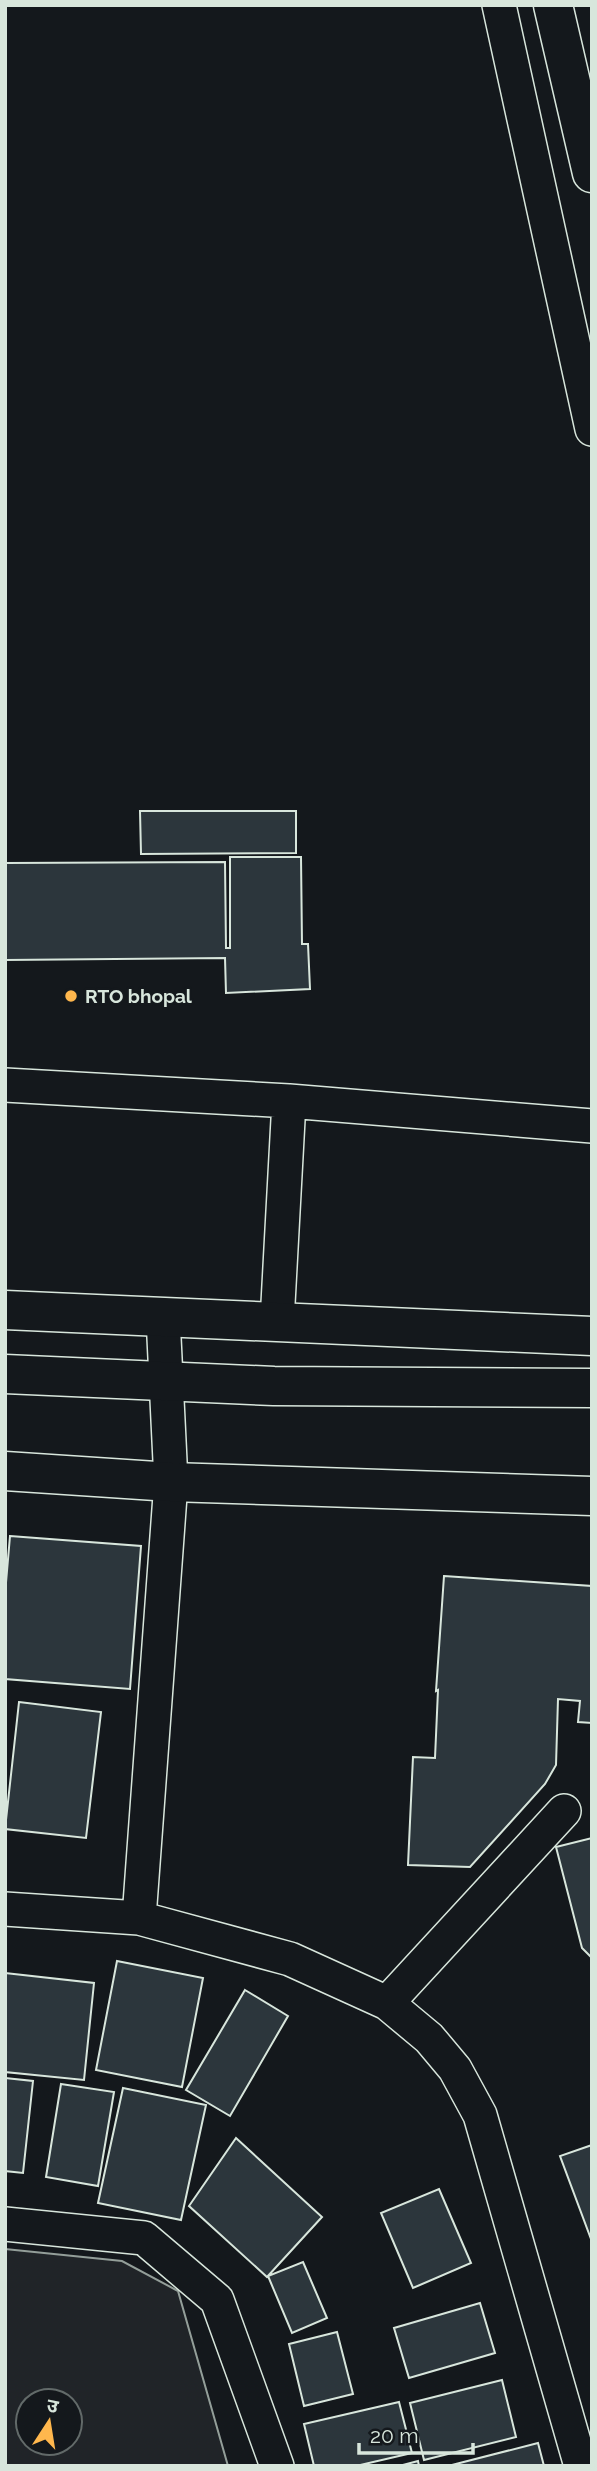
<svg xmlns="http://www.w3.org/2000/svg" width="597" height="2471" viewBox="0 0 597 2471" font-family="Raleway,'Noto Sans Devanagari',sans-serif">
<rect width="100%" height="100%" fill="#14181c"/>
<path fill="#202428" stroke="#939e99" stroke-width="2" fill-rule="evenodd" d="M5 2249 122 2261 178 2291 228 2466H5ZM28 2401H70V2443H28Z"/>
<path fill="#2c363c" stroke="#d8e6dc" stroke-width="2" d="M140 811H296V853L141 854Z
M230 857H301L302 944H308L310 989 226 993 225 958 5 960V863L225 862 226 948H230Z
M10 1536 141 1546 130 1689 5 1679V1594Z
M444 1576 592 1586V1723L578 1722 580 1701 558 1699 556 1765 545 1784 470 1867 408 1865 413 1757 435 1758 438 1690 436 1691Z
M19 1702 101 1712 86 1838 5 1829Z
M592 1838V1958L582 1948 556 1847Z
M117 1961 203 1978 182 2087 96 2070Z
M5 1973 94 1983 84 2080 5 2072Z
M245 1990 288 2016 230 2116 186 2090Z
M5 2078 33 2081 23 2173 5 2171Z
M61 2084 114 2092 98 2186 46 2177Z
M123 2088 206 2105 181 2220 98 2203Z
M236 2138 322 2217 267 2277 189 2206Z
M592 2145V2239H591L560 2156Z
M439 2189 471 2263 413 2288 381 2213Z
M303 2262 327 2318 292 2333 268 2276Z
M480 2303 495 2353 409 2378 394 2328Z
M337 2332 353 2394 304 2406 289 2344Z
M502 2380 516 2437 424 2460 410 2403Z
M399 2402 412 2453 356 2466H314L304 2424Z
M538 2443 544 2466H448Z
M418 2461 419 2466H399Z"/>
<g fill="none" stroke-linecap="round" stroke-linejoin="round">
<defs>
<path id="street" d="M499 5 592 429
M5 1085 289 1101 592 1126
M277 1322 289 1101
M5 1909 139 1918 290 1959 387 2003 429 2038 455 2069 480 2115 581 2466
M139 1918 171 1482 163 1317
M387 2003 564 1811
M5 2224 144 2238 217 2300 277 2466"/>
<path id="secondary" d="M5 1310 592 1336
M5 1374 274 1386 592 1388
M5 1471 171 1482 592 1496"/>
<path id="primary" d="M553 5 592 173"/>
</defs>
<use href="#street" stroke="#d8e6dc" stroke-width="36"/>
<use href="#secondary" stroke="#d8e6dc" stroke-width="41"/>
<use href="#primary" stroke="#d8e6dc" stroke-width="41"/>
<use href="#street" stroke="#14181c" stroke-width="33"/>
<use href="#secondary" stroke="#14181c" stroke-width="38"/>
<use href="#primary" stroke="#14181c" stroke-width="38"/>
</g>
<circle fill="#ffb74d" stroke="#14181c" stroke-width="2.5" cx="71" cy="996" r="7"/>
<g text-anchor="middle" dominant-baseline="central" stroke-width="5" stroke-linejoin="round" paint-order="stroke">
<g font-size="19" font-weight="bold" fill="#d8e6dc" stroke="#14181c" text-anchor="start">
<text x="85" y="996">RTO bhopal</text>
</g>
</g>
<rect width="597" height="2471" fill="none" stroke="#d8e6dc" stroke-width="14"/>
<g transform="translate(49 2422) rotate(12)"><circle r="33" fill="#14181c" stroke="#626a69" stroke-width="2"/>
<path d="M0-5L12 26L0 18L-12 26Z" fill="#ffb74d"/>
<text y="-10" font-size="19" font-weight="bold" text-anchor="middle" fill="#d8e6dc">उ</text>
</g>
<path d="M359 2443v10h114v-10" fill="none" stroke="#d8e6dc" stroke-width="3.5"/>
<text x="370" y="2443" font-size="21" fill="#d8e6dc" stroke="#14181c" stroke-width="5" paint-order="stroke">20 m</text>
</svg>
